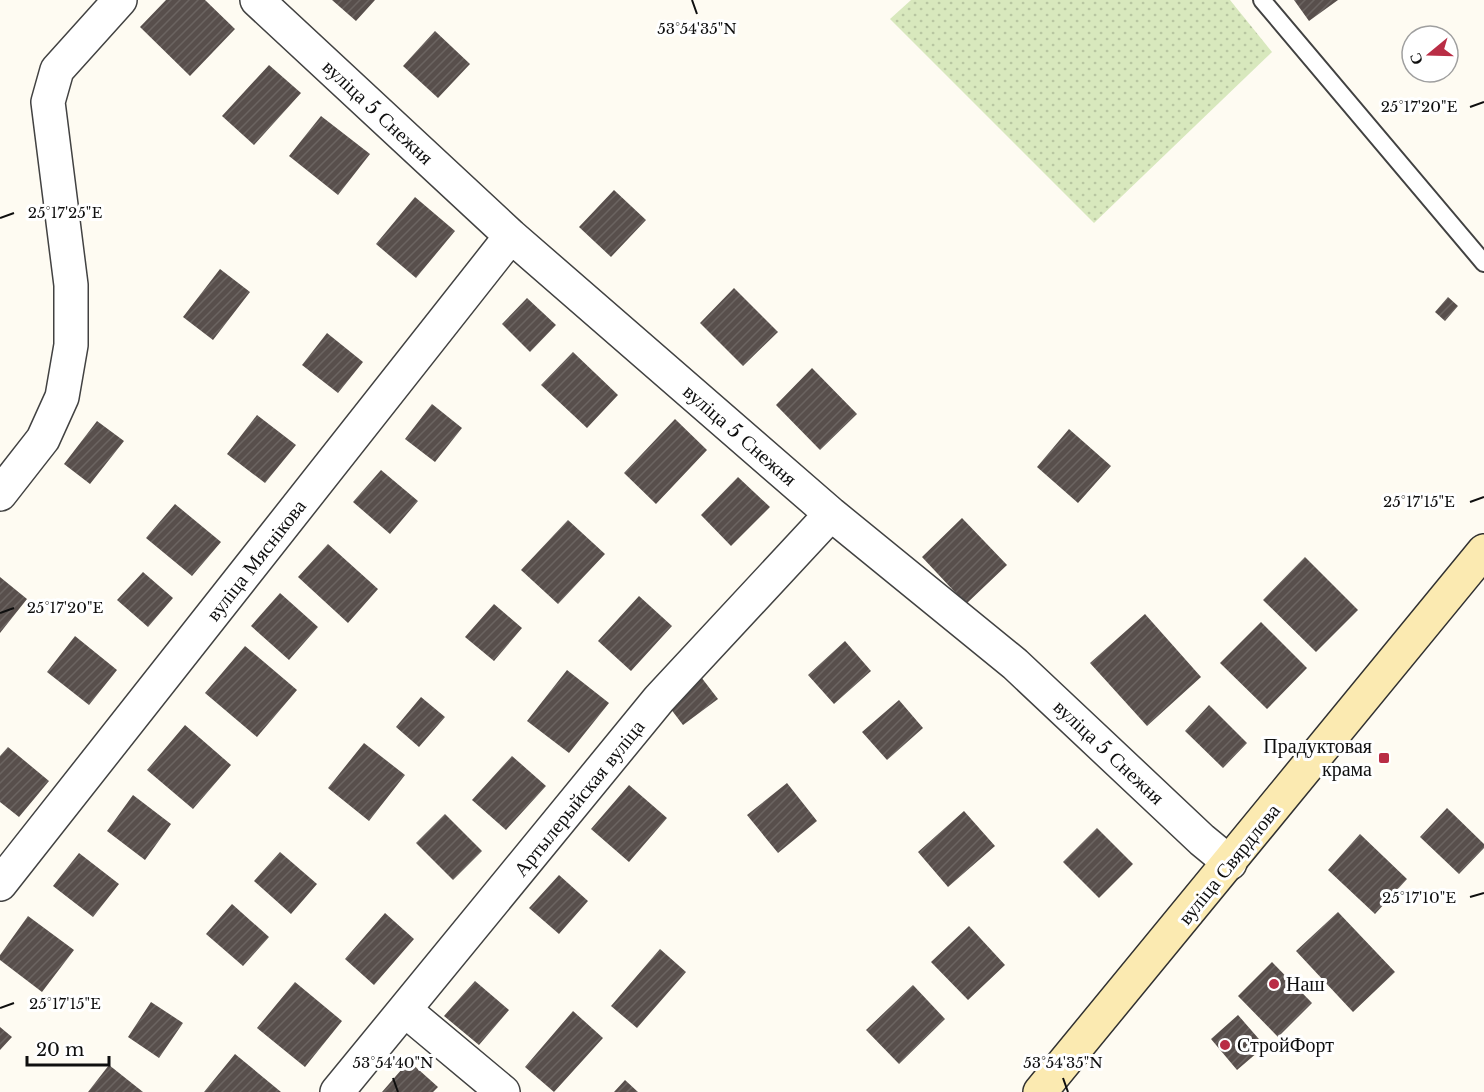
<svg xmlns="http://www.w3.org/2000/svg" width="1484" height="1092" viewBox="0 0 1484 1092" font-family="'Libre Baskerville',serif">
<defs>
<pattern id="park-dots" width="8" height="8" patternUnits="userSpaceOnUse" patternTransform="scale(1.5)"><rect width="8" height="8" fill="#d8e8bd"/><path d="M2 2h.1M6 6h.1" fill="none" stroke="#b8c6a1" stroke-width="1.8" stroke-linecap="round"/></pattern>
<pattern id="building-hatch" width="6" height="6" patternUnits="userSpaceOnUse" patternTransform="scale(1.5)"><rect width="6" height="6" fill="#584f4c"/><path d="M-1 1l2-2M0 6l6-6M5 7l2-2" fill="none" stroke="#6b6461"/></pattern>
</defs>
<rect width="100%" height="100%" fill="#fefbf2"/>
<path fill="url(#park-dots)" d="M911 0H1230L1272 52 1094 223 890 19Z"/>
<path fill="url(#building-hatch)" d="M166 0H205L235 29 190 76 140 27Z
M332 0H375L356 21Z
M1294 0H1338L1309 21Z
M435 31 470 64 438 98 403 66Z
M269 65 301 93 254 145 222 116Z
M321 116 370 154 338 195 289 156Z
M614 190 646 220 611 257 579 227Z
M415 197 455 231 416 278 376 244Z
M220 269 250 292 213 340 183 317Z
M734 288 778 332 743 366 700 323Z
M1448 297 1458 306 1445 321 1435 312Z
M527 298 556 325 530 352 502 324Z
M327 333 363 362 338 393 302 365Z
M573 352 618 395 587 428 541 385Z
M812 368 857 414 820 450 776 405Z
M432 404 462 428 435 462 405 439Z
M257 415 296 445 265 483 227 454Z
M675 419 707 450 656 504 624 473Z
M97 421 124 441 90 484 64 464Z
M1069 429 1111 466 1078 503 1037 467Z
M381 470 418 501 390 534 353 502Z
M738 477 770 507 731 546 701 515Z
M175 504 221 542 192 576 146 538Z
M962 518 1007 565 966 604 922 557Z
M568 520 605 554 558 604 521 570Z
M328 544 378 589 348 623 298 577Z
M1305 557 1358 610 1316 652 1263 600Z
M143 572 173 598 148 627 117 600Z
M0 577 27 599 0 633Z
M280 593 318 627 289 660 251 626Z
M639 596 672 626 631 671 598 641Z
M494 604 522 628 494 661 465 637Z
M1145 614 1201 677 1147 726 1090 663Z
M1261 622 1307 668 1267 709 1220 663Z
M75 636 117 670 89 705 47 672Z
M845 641 871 671 834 704 808 675Z
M245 646 297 690 257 737 205 693Z
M567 670 609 703 569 753 527 721Z
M701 677 718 699 683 725 667 704Z
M421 697 445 717 419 747 396 727Z
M899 700 923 728 887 760 862 732Z
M1209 705 1247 743 1223 768 1185 731Z
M185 725 231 765 193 809 147 770Z
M364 743 405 775 369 821 328 788Z
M8 747 49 781 19 817 0 802V756Z
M512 756 546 786 506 830 472 800Z
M787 783 817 821 778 853 747 815Z
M629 785 667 818 629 862 591 829Z
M133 795 171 824 145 860 107 831Z
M1447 808 1484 844V848L1459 874 1420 837Z
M964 811 995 846 948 887 918 852Z
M445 814 482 851 453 880 416 843Z
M1097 828 1133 864 1099 898 1063 862Z
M1360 834 1407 879 1375 914 1328 870Z
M280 852 317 884 291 914 254 881Z
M79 853 119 884 93 917 53 886Z
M559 875 588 901 559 934 529 908Z
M232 904 269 937 243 966 206 934Z
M1338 912 1395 972 1353 1012 1296 951Z
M385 913 414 939 374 985 345 959Z
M28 916 74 950 42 992 0 960V955Z
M969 926 1005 965 968 1000 931 962Z
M660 949 686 972 637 1028 611 1006Z
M1272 962 1312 1003 1278 1037 1238 996Z
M475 981 509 1010 479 1045 444 1016Z
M295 982 342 1021 305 1067 257 1028Z
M913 985 945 1019 899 1064 866 1030Z
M151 1002 183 1023 159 1058 128 1037Z
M573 1011 603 1038 554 1092 525 1067Z
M1238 1015 1265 1046 1237 1070 1211 1039Z
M0 1027 12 1037 0 1050Z
M235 1054 281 1092H204Z
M409 1061 438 1087 433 1092H382Z
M109 1065 143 1092H88Z
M625 1080 638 1092H614Z"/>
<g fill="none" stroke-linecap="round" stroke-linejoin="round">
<defs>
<path id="service" d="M1262 0 1484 263"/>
<path id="minor" d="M257 0 511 236 831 514 1015 664 1202 840 1230 863
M0 494 43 439 62 397 71 345V285L48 102 57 70 120 0
M0 884 511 236
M406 1011 503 1092
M337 1092 659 699 831 514"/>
<path id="secondary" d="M1040 1092 1484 551"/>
</defs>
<use href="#service" stroke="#424242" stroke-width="20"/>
<use href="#minor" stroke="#424242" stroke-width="36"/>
<use href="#secondary" stroke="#313131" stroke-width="36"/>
<use href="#service" stroke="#fff" stroke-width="16"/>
<use href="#minor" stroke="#fff" stroke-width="33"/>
<use href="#secondary" stroke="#fbeab1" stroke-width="33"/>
</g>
<path fill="none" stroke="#0f0f0f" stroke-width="2" d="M692 0 697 14M1470 107 1484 102M0 218 14 213M1470 502 1484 497M0 613 14 608M1470 897 1484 893M0 1008 14 1003M393 1078 398 1092M1063 1078 1068 1092"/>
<g fill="#b92d45" stroke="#fff" stroke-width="2">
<rect x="1378" y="752" width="12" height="12" rx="3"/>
<circle cx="1274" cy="984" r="6"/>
<circle cx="1225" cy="1045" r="6"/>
</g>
<g text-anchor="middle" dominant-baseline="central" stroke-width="6" stroke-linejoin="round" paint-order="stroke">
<g font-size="20" fill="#0f0f0f" stroke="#fff">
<text transform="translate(378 112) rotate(43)">вуліца 5 Снежня</text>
<text transform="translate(740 435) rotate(41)">вуліца 5 Снежня</text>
<text transform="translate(256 560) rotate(-52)">вуліца Мяснікова</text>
<text transform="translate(1109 752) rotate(43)">вуліца 5 Снежня</text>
<text transform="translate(579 798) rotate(-51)">Артылерыйская вуліца</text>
<text transform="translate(1229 864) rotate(-51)">вуліца Свярдлова</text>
</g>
<g font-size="20" fill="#0f0f0f" stroke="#fff" text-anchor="start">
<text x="1372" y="746" text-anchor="end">Прадуктовая<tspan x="1372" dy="23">крама</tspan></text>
<text x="1286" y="984">Наш</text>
<text x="1237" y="1045">СтройФорт</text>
</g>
</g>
<g font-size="15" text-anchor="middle" fill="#0f0f0f" stroke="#fff" stroke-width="6" stroke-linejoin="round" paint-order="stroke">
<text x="697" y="34">53°54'35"N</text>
<text x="1419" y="112">25°17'20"E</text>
<text x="65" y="218">25°17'25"E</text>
<text x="1419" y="507">25°17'15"E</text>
<text x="65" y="613">25°17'20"E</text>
<text x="1419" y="903">25°17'10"E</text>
<text x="65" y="1009">25°17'15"E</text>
<text x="393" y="1068">53°54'40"N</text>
<text x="1063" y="1068">53°54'35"N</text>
</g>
<g transform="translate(1430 54) rotate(251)"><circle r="28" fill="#ffffff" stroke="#9f9f9f" stroke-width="1.5"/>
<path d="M0-4.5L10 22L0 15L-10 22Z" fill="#b92d45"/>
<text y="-9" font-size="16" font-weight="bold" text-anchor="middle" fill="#0f0f0f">С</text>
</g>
<path d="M27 1056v9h82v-9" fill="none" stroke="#0f0f0f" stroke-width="3"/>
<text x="36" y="1056" font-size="18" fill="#0f0f0f" stroke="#ffffff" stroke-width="4.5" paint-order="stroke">20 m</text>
</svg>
